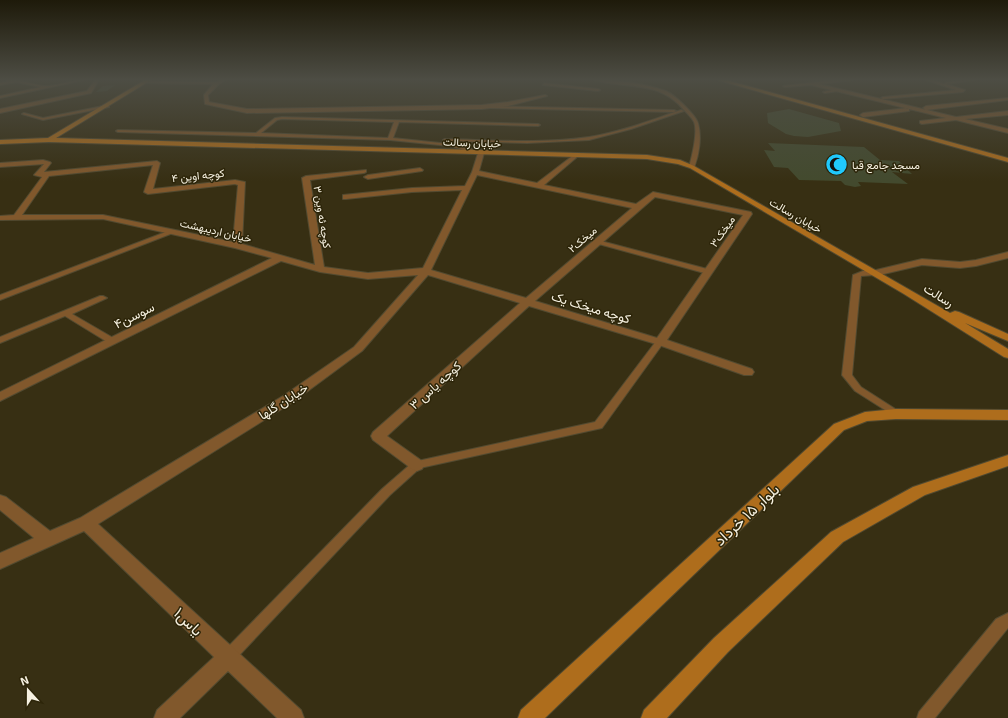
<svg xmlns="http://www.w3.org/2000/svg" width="1008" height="718" viewBox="0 0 1008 718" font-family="'Exo 2',Vazirmatn,sans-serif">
<rect width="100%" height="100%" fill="#372f13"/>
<path fill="#434a2e" d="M115 85 107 91 96 92 103 86Z
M789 109 839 123 841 131 808 137 794 136 786 134 768 123 767 113Z
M768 143 864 147 880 160 899 161 912 174 892 172 908 184 858 182 861 186 855 187 845 185 841 181 799 180 788 168 774 167 764 150 775 151Z"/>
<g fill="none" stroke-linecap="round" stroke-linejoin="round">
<defs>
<path id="lane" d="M594 80C617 80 644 83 666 91 674 94 696 115 698 123 702 137 699 155 694 168L689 167C692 156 698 132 694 122 692 118 687 113 684 110 659 80 627 89 594 80Z
M544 83 598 89 600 90 598 91 543 85Z
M837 89 838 91 825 93 823 92Z
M108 105 109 107 43 120 22 114 24 113 43 118Z
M487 106 674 110 676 111 674 112 486 108Z
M681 110 684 111 631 129 589 140 527 143 445 141 443 140 445 139C493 140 542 144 589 137 621 132 651 120 681 110Z
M282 117 538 124 540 125 538 126 399 122 393 138 450 144 482 152V153L480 154 450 146 390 140 118 132 116 131 118 130 256 133 275 118ZM282 119 394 122 388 138 261 133 277 120Z
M171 230 173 231V233L0 300V295Z
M597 240 711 270 712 272 708 274 595 243V241Z
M863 271H875L879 273 875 275 861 276 852 375 861 387 900 412 901 414 900 416 896 417 855 391 842 375 853 275Z
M100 296H103L107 298 72 314 115 339 116 341 115 343H109L65 316 0 343V337Z
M660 339 664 342 602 428 420 468 390 495 232 663 227 666 222 663 219 658 222 653 382 489 413 462 595 422 657 340Z
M1008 613V628L935 718H917L919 712 996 619Z"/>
<path id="street" d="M11 80C23 80 36 86 47 86 58 86 71 80 84 80L0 98V96L41 87 16 82 0 85V83Z
M95 80H99L91 93 0 113V109L87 91Z
M219 80H226L219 84 208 95 209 102 247 109 482 105 508 102 545 95 547 96 508 106 482 109 247 113 205 104 204 95 213 84 146 83 144 82 146 81 216 82Z
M832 80H853L819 84 956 117 1008 111V115L965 119 1008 129V133L956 120 922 124 920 123V121L946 118 811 85 785 87 783 86Z
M926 80H934L944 84 946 82 975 80 946 84 965 90 963 92 883 99 881 98 883 97 956 90Z
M1008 98V100L926 110 923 108 926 106Z
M907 108 909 109V111L863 117 860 115 863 113Z
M481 151 484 153 479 171 537 183 575 154 577 155V157L544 185 636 204 653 192 751 212 752 214 667 340 752 369 754 372 752 375H744L656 344 529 306 387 436 422 461 424 465 422 469 417 471 412 469 373 440 371 436 373 432 520 303 428 275 362 351 293 402 98 524 301 710 304 718H277L228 671 180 718H154L157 710 214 657 84 531 0 569V553L34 538 0 510V495L6 497 50 531 80 518 283 396 354 347 418 275 368 279 320 272 281 261 0 401V392L272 258 235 248 103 219 0 220V216L14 215 42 177 34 175 44 164 0 167V163L43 160 50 162 51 163 44 172 157 161 160 163 153 189 235 180 245 182 242 244 315 265 302 178 306 176 366 170V172L364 173 310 180 324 267 368 273 423 268 462 190 412 192 346 199H343V195L412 188 465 186 472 172 478 153ZM153 165 144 192 148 194 235 184 238 185 233 242 103 215H22L49 176ZM477 175 632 208 526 298 431 270ZM655 197 743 215 657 338 535 301Z
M420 168 423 170 422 171 368 179 364 177 368 175Z
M1008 252V258L976 266 960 268 922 265 875 276 870 273 872 271 922 259 960 262 976 260Z"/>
<path id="secondary" d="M145 80H151L56 138 647 155 680 160 694 166 950 313 955 311 959 312 1008 334V341L965 323 1008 349V358L1004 357 904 294 690 168 678 164 647 159 49 142 0 144V140L48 138Z
M717 80H726L1008 158V162Z
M896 409 1008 410V420L896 419 867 421 844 430 545 718H518L521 710 834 424 865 412Z
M1008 455V466L925 495 843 542 728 652 667 718H641L644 710 714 638 831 532 913 487Z"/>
</defs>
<use href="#lane" stroke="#524a30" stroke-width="2"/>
<use href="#street" stroke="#524a30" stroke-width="2"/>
<use href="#secondary" stroke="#524a30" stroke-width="2"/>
<use href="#lane" fill="#81582c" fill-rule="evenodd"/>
<use href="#street" fill="#81582c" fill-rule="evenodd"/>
<use href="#secondary" fill="#ae6d1c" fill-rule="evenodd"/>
</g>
<linearGradient id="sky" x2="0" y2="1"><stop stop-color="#1e1a0a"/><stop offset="0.44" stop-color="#4d4d44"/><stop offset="1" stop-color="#4d4d44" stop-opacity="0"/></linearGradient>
<rect width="1008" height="181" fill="url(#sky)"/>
<defs>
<symbol id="mosque-disc" viewBox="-11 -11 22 22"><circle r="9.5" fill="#20c9fd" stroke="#2d2509"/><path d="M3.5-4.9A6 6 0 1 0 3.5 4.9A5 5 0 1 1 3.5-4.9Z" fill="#111"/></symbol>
</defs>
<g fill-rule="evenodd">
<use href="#mosque-disc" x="824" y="152" width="25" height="25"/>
</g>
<g text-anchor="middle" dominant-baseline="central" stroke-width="3" stroke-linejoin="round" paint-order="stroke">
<g font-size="11" fill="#f6f1e1" stroke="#2d2509">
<text transform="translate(472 142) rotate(2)">خیابان رسالت</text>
<text transform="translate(198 175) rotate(-6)">کوچه اوین ۴</text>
<text transform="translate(796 215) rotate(30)">خیابان رسالت</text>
<text transform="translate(323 217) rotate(81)">کوچه ئه وین ۳</text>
<text transform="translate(216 230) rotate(13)">خیابان اردیبهشت</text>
<text transform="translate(722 231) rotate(-55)">میخک۳</text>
<text transform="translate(582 239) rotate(-41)">میخک۲</text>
</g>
<g font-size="11" fill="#f6f1e1" stroke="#2d2509" text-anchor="start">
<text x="852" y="164">مسجد جامع قبا</text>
</g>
<g font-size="13" fill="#f6f1e1" stroke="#2d2509">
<text transform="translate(939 295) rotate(32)">رسالت</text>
<text transform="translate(591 307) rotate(17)">کوچه میخک یک</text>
<text transform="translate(134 315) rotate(-26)">سوسن۴</text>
<text transform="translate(435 385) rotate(-42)">کوچه یاس ۳</text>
<text transform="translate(283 401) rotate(-33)">خیابان گلها</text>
</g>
<g font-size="16" fill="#f6f1e1" stroke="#2d2509">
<text transform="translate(746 514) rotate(-43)">بلوار ۱۵ خرداد</text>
<text transform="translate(189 621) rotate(44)">یاس۱</text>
</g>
</g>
<g transform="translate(28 690) rotate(339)" stroke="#2d2509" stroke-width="3" paint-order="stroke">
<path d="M0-3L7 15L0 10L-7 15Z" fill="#f6f1e1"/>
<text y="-6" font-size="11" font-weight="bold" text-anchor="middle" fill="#f6f1e1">N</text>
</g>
</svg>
